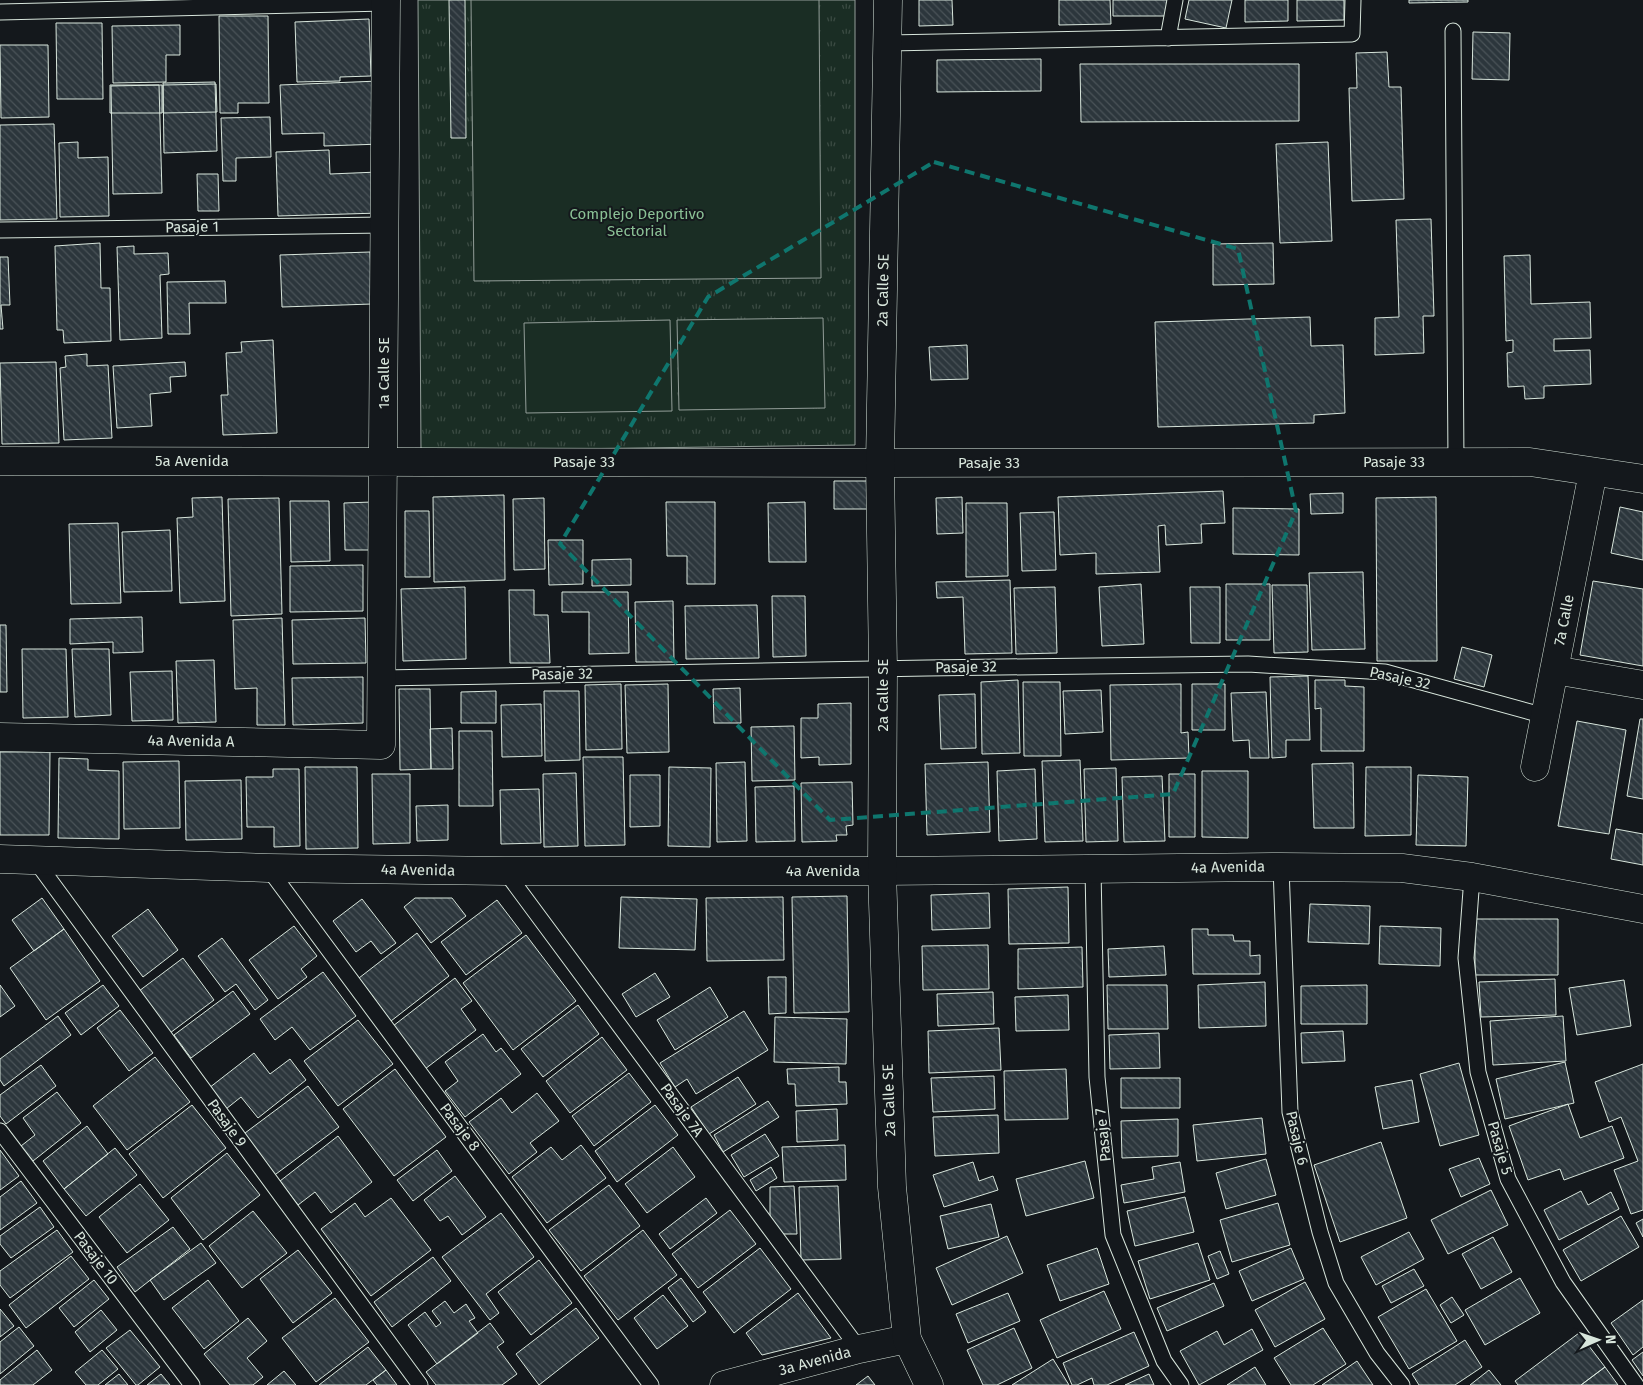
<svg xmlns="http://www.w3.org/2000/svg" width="1643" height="1385" viewBox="0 0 1643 1385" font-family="'Fira Sans',sans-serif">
<defs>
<pattern id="park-tufts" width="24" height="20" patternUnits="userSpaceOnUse" patternTransform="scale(1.25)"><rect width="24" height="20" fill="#1a2d24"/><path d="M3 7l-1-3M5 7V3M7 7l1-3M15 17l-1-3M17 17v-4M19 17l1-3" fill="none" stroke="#3b4b43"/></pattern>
<pattern id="building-back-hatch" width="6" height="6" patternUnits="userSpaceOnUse" patternTransform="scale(1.25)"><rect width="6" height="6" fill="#2c363c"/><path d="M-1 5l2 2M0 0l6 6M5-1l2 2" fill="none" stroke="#4a5358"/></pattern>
</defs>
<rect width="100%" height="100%" fill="#14181c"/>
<path fill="url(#park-tufts)" stroke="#939e99" d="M418 0H855V445L421 451Z"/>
<path fill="#1a2d24" stroke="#939e99" d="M471 0H819L821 278 474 281Z
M823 318 825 408 679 410 677 320Z
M670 320 672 411 526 413 524 323Z"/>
<path fill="url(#building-back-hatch)" stroke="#d8e6dc" d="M449 0H465L466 138H451Z
M919 0H952L953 25 919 26Z
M1059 0H1110L1111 24 1059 25Z
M1113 0H1174V16H1113Z
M1189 0H1232L1226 28 1185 19Z
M1245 0H1288V21L1245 22Z
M1297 0H1344V20L1297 21Z
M1409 0H1468V2L1409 3Z
M219 16H268L269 103H238V113H220Z
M369 19 371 76 340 77V81L297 82 295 22Z
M56 23H102L103 99H57Z
M180 25V55H166V82L113 83 112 26Z
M1473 32 1510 33 1509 80 1472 79Z
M0 45H48L49 117 1 118Z
M1387 52 1389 87H1401L1404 199 1352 201 1349 88H1357L1356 53Z
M1041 59V91L937 92V60Z
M1080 64H1299V121L1081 122Z
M379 81 381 144 324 146V133L282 134 280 85Z
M215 82 217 151 164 153 163 83Z
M216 84 217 112 163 113V85Z
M110 85H162V113H110Z
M159 85 162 193 113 194 111 86Z
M270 117 271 157 236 158V181H223L221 118Z
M54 124 57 219 0 220V125Z
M78 142V158L108 157 109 216 60 217 59 143Z
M1328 142 1332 241 1280 243 1276 144Z
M329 150 330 174 378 172 380 213 278 216 276 152Z
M197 174H218L219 211H198Z
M1431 219 1434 316H1423L1424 353 1375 355V318L1399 317 1396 220Z
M100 243 101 288H110L111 341 64 343 63 330H57L55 246Z
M1273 243 1274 284 1213 285V244Z
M134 246V254L168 253 169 274 160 275 162 338 120 340 117 247Z
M370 252 372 304 282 307 280 255Z
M1530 255 1531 304 1590 302 1591 338 1554 339V351L1590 350 1591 384 1544 386V398L1525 399 1524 386 1508 387 1507 353 1513 352V340L1506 341 1504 256Z
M0 257H8L10 305H1L3 329H0Z
M225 281 226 303H189L190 334H168L167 282Z
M1310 317 1311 346 1343 345 1345 413 1314 415V423L1158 427 1155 322Z
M273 340 277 433 223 435 221 395H228L226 353 242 352 241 342Z
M967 345 968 379 931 380 929 347Z
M87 354V366L108 365 112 438 64 440 60 368 66 367 65 356Z
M56 362 59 443 2 444 0 363Z
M185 362 186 376 170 377 171 392 150 394 152 426 117 428 113 366Z
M834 481H870V509H834Z
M1223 491 1225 523 1201 524 1202 543 1166 545 1165 525 1158 526 1160 572 1096 574V553L1060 555 1058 497Z
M1343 493V513L1311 514 1310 494Z
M504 495 505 580 434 582 433 497Z
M222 497 225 601 180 603 177 518 193 517 192 498Z
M962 497 963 533 937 534 936 498Z
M1436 497 1437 661H1377L1376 498Z
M279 498 282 614 231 616 228 499Z
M544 498 545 569 514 570 513 499Z
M290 501H329L330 561 291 562Z
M372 502 373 550H345L344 503Z
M666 502H715V584H687V556H667Z
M805 502 806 562H769L768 503Z
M966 503H1007L1008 576 966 577Z
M1620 507 1643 512V560L1611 553Z
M1233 508 1299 509V555L1233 554Z
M405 511H429L430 577H405Z
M1054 512 1056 570 1022 571 1020 513Z
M118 523 121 603 71 604 69 524Z
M170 530 172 591 124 592 122 532Z
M548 540H583V584L549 585Z
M631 559V585L592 586V560Z
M363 565V611L290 612V566Z
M1363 572 1365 649 1312 650 1309 573Z
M1010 580 1012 653 965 654 963 597 937 598 936 582Z
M1593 581 1643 589V666L1580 655Z
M1141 584 1144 644 1102 646 1099 587Z
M1226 584H1270V640H1226Z
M1272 585H1307L1308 652 1274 653Z
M465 587 466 659 403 661 401 589Z
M1055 587 1057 653 1016 654 1014 588Z
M1190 587H1220V643H1191Z
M509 590H534V615H548L550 663H510Z
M562 592H628L629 653 589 654V612H562Z
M772 596H805L806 656 773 657Z
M673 601 674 662H636L635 602Z
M757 605 759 658 686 659 685 606Z
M142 617 143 652 113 653V642L70 644V619Z
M282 618 285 725H257V688L235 689 233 620Z
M365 618 366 663 293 664 292 620Z
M0 625H6L7 692H0Z
M1462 647 1492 655 1484 687 1454 679Z
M22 649H66L68 717 23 718Z
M72 649H109L111 715 75 717Z
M214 660 216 722 178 723 176 661Z
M172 671 173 720 132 721 130 672Z
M1308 676 1310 740H1286V757L1272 758 1270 677Z
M363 677V723L293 725 292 678Z
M1018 680 1020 753 982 754 981 682Z
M1315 680H1345V686L1364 687V751H1321V708L1315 709Z
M1023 682H1060L1061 756H1024Z
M621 684 622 749 586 750 585 685Z
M668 684 669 752 627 753 625 685Z
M1181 684V733L1188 732 1189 758 1111 760 1110 685Z
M1192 684H1225V730H1192Z
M740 688 741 723H714L713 689Z
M399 689H430L431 769 400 770Z
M1101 690 1103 732 1065 734 1063 691Z
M496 691V723H461V692Z
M544 691H579L580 760 545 761Z
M1266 692 1269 758H1250L1249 740 1233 741 1231 693Z
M975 694 976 748 941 749 939 695Z
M851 703V764L819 765V757L801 758V718H818V704Z
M541 704 542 756 502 757 501 705Z
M1640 719H1643V799L1627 796Z
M1577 721 1626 730 1609 834 1558 826Z
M794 726 795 780 752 781 751 727Z
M452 728 453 769H431L430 729Z
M459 731H492L493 806H459Z
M0 752H50L49 835H0Z
M583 757H623L625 845 585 846Z
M59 758 88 759V770L119 771V839L58 838Z
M1080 760 1083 841 1045 842 1042 761Z
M179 761 180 828 124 829 123 762Z
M745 762 747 841 717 842 716 763Z
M988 762 990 832 927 835 925 764Z
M1353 763 1354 828H1314L1312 764Z
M305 767H357L358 848 306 849Z
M669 767 711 768 710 847 668 846Z
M1366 767H1411V835L1365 836Z
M1116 768 1118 841 1086 842 1084 769Z
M273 769H299L300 846 274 847V827H247L246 777H273Z
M1035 769 1037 839 999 841 997 771Z
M1202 771H1248V838L1202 837Z
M576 773 578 846 544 847 543 774Z
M372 774H410V843L373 844Z
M1169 774H1195V837H1169Z
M630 775H660V826L630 827Z
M1418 775 1468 777 1466 846 1416 845Z
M1162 776 1165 841 1124 842 1122 777Z
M241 780 242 839 186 840 185 781Z
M852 782 853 825 846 826 847 835H836L837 841 802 842 801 783Z
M794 786 795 841 756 842 755 787Z
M539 789 541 843 501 844 500 790Z
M448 805V840L417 841 416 806Z
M1616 829 1643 834V865L1611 859Z
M1068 887 1069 943 1009 944 1008 889Z
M989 893 990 928 932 930 931 895Z
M847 896 849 1012 794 1013 792 897Z
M621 897 697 899 695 950 619 948Z
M783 897 784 960 707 961 706 898Z
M42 898 64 929 34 951 12 920Z
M415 898H452L466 916 431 943 404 907Z
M362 899 396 943 381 954 371 941 356 952 333 921Z
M497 900 522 933 466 975 441 942Z
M1310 904 1370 906 1369 944 1308 942Z
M148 909 178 950 143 977 112 936Z
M1475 919H1558V975H1475Z
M294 926 317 956 301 969 307 977 278 999 249 960Z
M1380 926 1441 928 1440 966 1379 964Z
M64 929 100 981 46 1020 10 968Z
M1192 929H1208V935H1233L1234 941H1250V956L1260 955V974H1193Z
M417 933 449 976 391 1021 359 978Z
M526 935 576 1001 513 1050 463 983Z
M222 938 268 1000 255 1010 236 984 225 992 198 956Z
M988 945 989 989 923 990 922 946Z
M1164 946 1166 975 1109 977 1108 949Z
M1082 947 1083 987 1018 989V949Z
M183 958 214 1000 170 1033 139 991Z
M323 972 356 1016 310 1050 292 1027 275 1040 260 1019Z
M655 973 670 997 636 1017 622 994Z
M768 977H786V1013L769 1014Z
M455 978 472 1001 461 1009 476 1030 425 1069 393 1026Z
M1555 979 1556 1015 1481 1017 1479 982Z
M1624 980 1631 1026 1577 1035 1569 988Z
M1265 982 1266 1026 1199 1028 1198 985Z
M0 985 15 1006 0 1017Z
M103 985 119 1006 81 1035 65 1013Z
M1107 985H1167L1168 1029H1108Z
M1367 985V1024H1301V986Z
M710 987 728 1017 675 1050 657 1020Z
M233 991 250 1014 191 1058 174 1035Z
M993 992 994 1024 938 1026 937 994Z
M1068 995 1069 1030 1016 1031 1015 997Z
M578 1005 599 1034 543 1077 521 1049Z
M120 1010 153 1053 129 1071 97 1028Z
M744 1011 768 1050 696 1094 687 1079 675 1087 660 1063Z
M58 1016 71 1035 4 1086 0 1080V1059Z
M1563 1016 1566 1061 1493 1065 1490 1021Z
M775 1017 847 1019 846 1064 774 1062Z
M358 1020 393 1064 338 1106 304 1061Z
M999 1028 1001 1070 929 1073 928 1031Z
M1343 1031 1345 1061 1302 1063 1301 1033Z
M1159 1033 1160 1068 1110 1069 1109 1035Z
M483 1034 496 1052 501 1048 521 1074 465 1117 445 1091 458 1081 445 1062Z
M602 1037 627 1070 570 1113 546 1081Z
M254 1053 270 1074 290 1059 306 1080 258 1118 241 1097 226 1109 209 1088Z
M155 1057 190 1102 127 1150 93 1106Z
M1565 1062 1574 1103 1505 1119 1496 1079Z
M1459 1063 1479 1135 1440 1146 1420 1074Z
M1643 1064V1210L1631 1214 1614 1170 1638 1161 1621 1117 1609 1122 1595 1082Z
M41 1065 56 1086 6 1124 0 1116V1095Z
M839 1067V1082H846L847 1104 796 1106 795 1084H788L787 1069Z
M395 1069 446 1137 394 1176 343 1109Z
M1066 1069 1068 1119 1005 1120 1004 1071Z
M629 1073 651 1102 594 1146 572 1116Z
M994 1076 995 1109 933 1112 931 1078Z
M738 1077 756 1104 709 1134 691 1107Z
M1121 1078H1180V1108H1121Z
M1412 1080 1419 1122 1383 1129 1375 1087Z
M308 1086 339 1127 272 1177 241 1136Z
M57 1092 81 1123 33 1161 21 1146 35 1135 23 1118Z
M537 1093 559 1121 530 1143 537 1152 509 1174 469 1122 501 1098 512 1113Z
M768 1101 779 1117 723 1152 714 1135Z
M1568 1104 1580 1138 1612 1126 1624 1158 1564 1180 1560 1169 1528 1180 1509 1126Z
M192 1105 226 1148 163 1198 129 1154Z
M655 1105 678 1135 617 1182 595 1151Z
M837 1109 838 1140 797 1142 796 1111Z
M998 1115 999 1153 935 1156 933 1117Z
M1262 1118 1266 1154 1197 1161 1193 1125Z
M1178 1119V1156L1122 1158 1121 1121Z
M87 1126 108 1154 64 1189 43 1161Z
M765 1134 779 1156 744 1177 731 1155Z
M338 1136 372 1182 331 1213 315 1192 298 1205 280 1181Z
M1381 1142 1407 1218 1340 1242 1314 1165Z
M581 1145 606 1178 547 1223 512 1177 551 1147 562 1160Z
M845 1145 846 1180 784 1182 782 1147Z
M673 1147 695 1177 647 1213 625 1184Z
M115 1148 137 1175 86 1216 64 1189Z
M0 1150 19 1176 0 1190Z
M437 1150 452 1171 413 1201 397 1180Z
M227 1153 260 1195 203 1240 171 1198Z
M1479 1158 1490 1184 1461 1197 1449 1169Z
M1266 1159 1276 1195 1226 1209 1216 1173Z
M1085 1161 1094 1198 1026 1216 1016 1179Z
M973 1162 979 1181 993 1176 998 1190 944 1207 933 1175Z
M1180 1162 1185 1192 1124 1203 1121 1185 1154 1179 1152 1167Z
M771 1167 777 1178 756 1191 750 1180Z
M455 1176 486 1217 462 1235 448 1216 440 1221 424 1200Z
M21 1181 37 1203 0 1230V1197Z
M140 1184 169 1220 127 1253 99 1217Z
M609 1185 640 1226 581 1271 549 1230Z
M794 1186 797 1234H783L770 1216V1187Z
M838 1186 841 1259 801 1260 799 1187Z
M1491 1190 1508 1225 1448 1254 1431 1220Z
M1581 1191 1588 1205 1611 1192 1619 1209 1559 1240 1544 1210Z
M1185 1197 1194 1232 1135 1246 1127 1211Z
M391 1198 431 1250 371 1296 321 1229 355 1203 365 1217Z
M706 1198 717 1213 670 1249 659 1234Z
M1278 1203 1290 1245 1232 1262 1220 1220Z
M991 1204 999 1237 948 1249 940 1216Z
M40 1207 54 1227 11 1258 0 1244V1236Z
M730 1210 756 1244 698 1288 672 1254Z
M253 1211 287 1253 242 1288 209 1246Z
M501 1213 534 1257 486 1294 499 1313 490 1320 442 1257Z
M1621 1216 1639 1247 1581 1281 1563 1250Z
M1643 1219V1237L1636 1223Z
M173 1227 190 1249 135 1292 117 1267Z
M57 1230 73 1252 10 1298 0 1285V1271Z
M643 1230 677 1275 618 1320 584 1276Z
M1409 1232 1424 1259 1376 1285 1361 1257Z
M1007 1236 1023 1273 952 1305 936 1268Z
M1493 1237 1512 1272 1481 1289 1462 1254Z
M201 1243 216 1263 164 1300 150 1280Z
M1198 1243 1210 1280 1150 1299 1138 1261Z
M760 1248 791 1289 734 1333 703 1292Z
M1097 1248 1109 1284 1060 1301 1047 1265Z
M1291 1248 1304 1279 1252 1301 1239 1271Z
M298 1250 332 1293 293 1323 260 1279Z
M1220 1251 1229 1274 1217 1279 1208 1256Z
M71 1256 89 1279 26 1328 9 1305Z
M433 1257 451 1281 392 1327 374 1302Z
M539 1260 572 1303 531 1335 498 1292Z
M1414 1269 1424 1286 1391 1303 1382 1286Z
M681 1278 706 1312 693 1322 668 1288Z
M1520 1278 1540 1313 1485 1345 1465 1310Z
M94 1280 109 1299 74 1327 59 1308Z
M208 1280 239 1321 204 1349 172 1308Z
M1305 1282 1325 1319 1275 1347 1255 1310Z
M1214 1283 1224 1306 1167 1331 1157 1308Z
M1426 1289 1457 1341 1409 1369 1378 1317Z
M1104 1291 1121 1329 1057 1358 1040 1320Z
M798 1293 831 1338 762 1355 746 1333Z
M1008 1293 1020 1321 968 1343 956 1314Z
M663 1295 688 1326 657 1349 634 1318Z
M1452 1297 1464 1315 1451 1323 1440 1305Z
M335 1298 369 1342 316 1382 282 1338Z
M1643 1300V1347L1633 1355 1611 1323Z
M445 1301 454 1313 466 1304 475 1318 469 1321 478 1333 437 1364 408 1325 425 1312 436 1327 441 1323 432 1311Z
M576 1308 599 1338 539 1385 516 1354Z
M0 1309 14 1326 0 1337Z
M101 1310 117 1330 90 1352 75 1332Z
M248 1318 267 1341 247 1358 263 1377 253 1385H230L204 1354Z
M490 1323 504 1342 497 1347 517 1374 502 1385H436L426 1372Z
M19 1327 34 1346 0 1374V1342Z
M1014 1328 1032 1368 997 1385H983L967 1350Z
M1323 1328 1346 1364 1313 1385H1291L1274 1358Z
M1252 1329 1263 1350 1199 1385 1180 1351 1217 1331 1224 1345Z
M130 1330 160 1367 138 1385H136L106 1348Z
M1134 1332 1149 1366 1107 1385H1094L1092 1378 1077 1385H1072L1063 1363Z
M1579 1333 1605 1367 1581 1385H1518L1515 1381Z
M1465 1340 1482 1367 1455 1385H1419L1412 1374Z
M368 1347 386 1370 366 1385H319Z
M37 1350 52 1370 33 1385H0V1380Z
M102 1350 118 1369 98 1385H86L75 1372Z
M1643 1352V1376L1632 1360Z
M1053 1359 1069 1385H1012Z
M1357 1361 1373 1385H1322Z
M1255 1367 1266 1385H1227Z
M1605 1367 1618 1385H1581Z
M386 1370 397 1385H377L373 1380Z
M1489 1370 1501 1385H1470Z
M284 1371 296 1385H267Z
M119 1374 128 1385H105Z
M161 1374 170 1385H147Z
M1149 1374 1154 1385H1125Z
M868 1376 875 1385H856Z"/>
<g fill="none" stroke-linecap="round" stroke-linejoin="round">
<defs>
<path id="lane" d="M0 12 386 3
M1453 31 1456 462
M1168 38 1175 0
M888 43 1352 34 1353 0
M0 230 385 225
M382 678 927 668 1248 664 1385 672 1545 716
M35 860 420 1385
M1281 867 1290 1112 1320 1232 1336 1283 1377 1353 1402 1385
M268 868 651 1385
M1093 869 1097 1077 1113 1235 1164 1361 1181 1385
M505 871 859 1349
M1472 877 1466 958 1478 1072 1508 1179 1563 1282 1636 1385
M0 1131 192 1385"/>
<path id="street" d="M0 461 880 463 1530 462 1643 479
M1554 670 1643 685
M0 737 381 745 386 0
M1535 767 1593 472
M0 859 268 868 505 871H882L1281 867 1402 868 1472 877 1643 909
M724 1385 859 1349 907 1339"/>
<path id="secondary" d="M888 0 880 463 883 669 882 871 892 1187 907 1339 929 1385"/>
</defs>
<use href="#lane" stroke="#d8e6dc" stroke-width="17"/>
<use href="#street" stroke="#d8e6dc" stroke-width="29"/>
<use href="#secondary" stroke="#d8e6dc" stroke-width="29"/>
<use href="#lane" stroke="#14181c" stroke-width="15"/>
<use href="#street" stroke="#14181c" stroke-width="28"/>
<use href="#secondary" stroke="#14181c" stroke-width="28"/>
</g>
<path fill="none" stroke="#0f766e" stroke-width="4" stroke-dasharray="10 6" stroke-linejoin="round" d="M934 162 1238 249 1296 511 1173 794 830 820 560 544 708 297Z"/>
<g text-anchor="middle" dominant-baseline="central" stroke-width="4" stroke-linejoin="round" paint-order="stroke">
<g font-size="15" fill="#8ac095" stroke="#14181c">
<text x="637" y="214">Complejo Deportivo<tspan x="637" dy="17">Sectorial</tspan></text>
</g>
<g font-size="15" fill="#d8e6dc" stroke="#14181c">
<text transform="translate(192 227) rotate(-1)">Pasaje 1</text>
<text transform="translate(883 290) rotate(-89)">2a Calle SE</text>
<text transform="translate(384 373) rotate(-90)">1a Calle SE</text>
<text x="192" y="461">5a Avenida</text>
<text x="584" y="462">Pasaje 33</text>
<text x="1394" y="462">Pasaje 33</text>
<text x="989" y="463">Pasaje 33</text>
<text transform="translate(1564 620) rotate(-79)">7a Calle</text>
<text transform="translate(966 667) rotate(-1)">Pasaje 32</text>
<text transform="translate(562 674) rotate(-1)">Pasaje 32</text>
<text transform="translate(1400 678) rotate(12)">Pasaje 32</text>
<text transform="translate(883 695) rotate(-90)">2a Calle SE</text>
<text transform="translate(191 741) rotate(1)">4a Avenida A</text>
<text transform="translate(1228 867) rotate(-1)">4a Avenida</text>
<text transform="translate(418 870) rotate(1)">4a Avenida</text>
<text x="823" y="871">4a Avenida</text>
<text transform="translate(889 1100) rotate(-92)">2a Calle SE</text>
<text transform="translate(682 1110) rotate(54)">Pasaje 7A</text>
<text transform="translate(227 1123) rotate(54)">Pasaje 9</text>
<text transform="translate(460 1127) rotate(53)">Pasaje 8</text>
<text transform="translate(1103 1135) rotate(-96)">Pasaje 7</text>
<text transform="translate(1297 1138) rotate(77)">Pasaje 6</text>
<text transform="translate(1500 1148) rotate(74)">Pasaje 5</text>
<text transform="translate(96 1258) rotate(53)">Pasaje 10</text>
<text transform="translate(815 1361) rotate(-15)">3a Avenida</text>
</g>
</g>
<g transform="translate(1598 1340) rotate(88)" stroke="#14181c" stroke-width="4" paint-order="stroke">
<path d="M0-4L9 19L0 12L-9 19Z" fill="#d8e6dc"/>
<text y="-8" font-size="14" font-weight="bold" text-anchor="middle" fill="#d8e6dc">N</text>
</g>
</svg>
